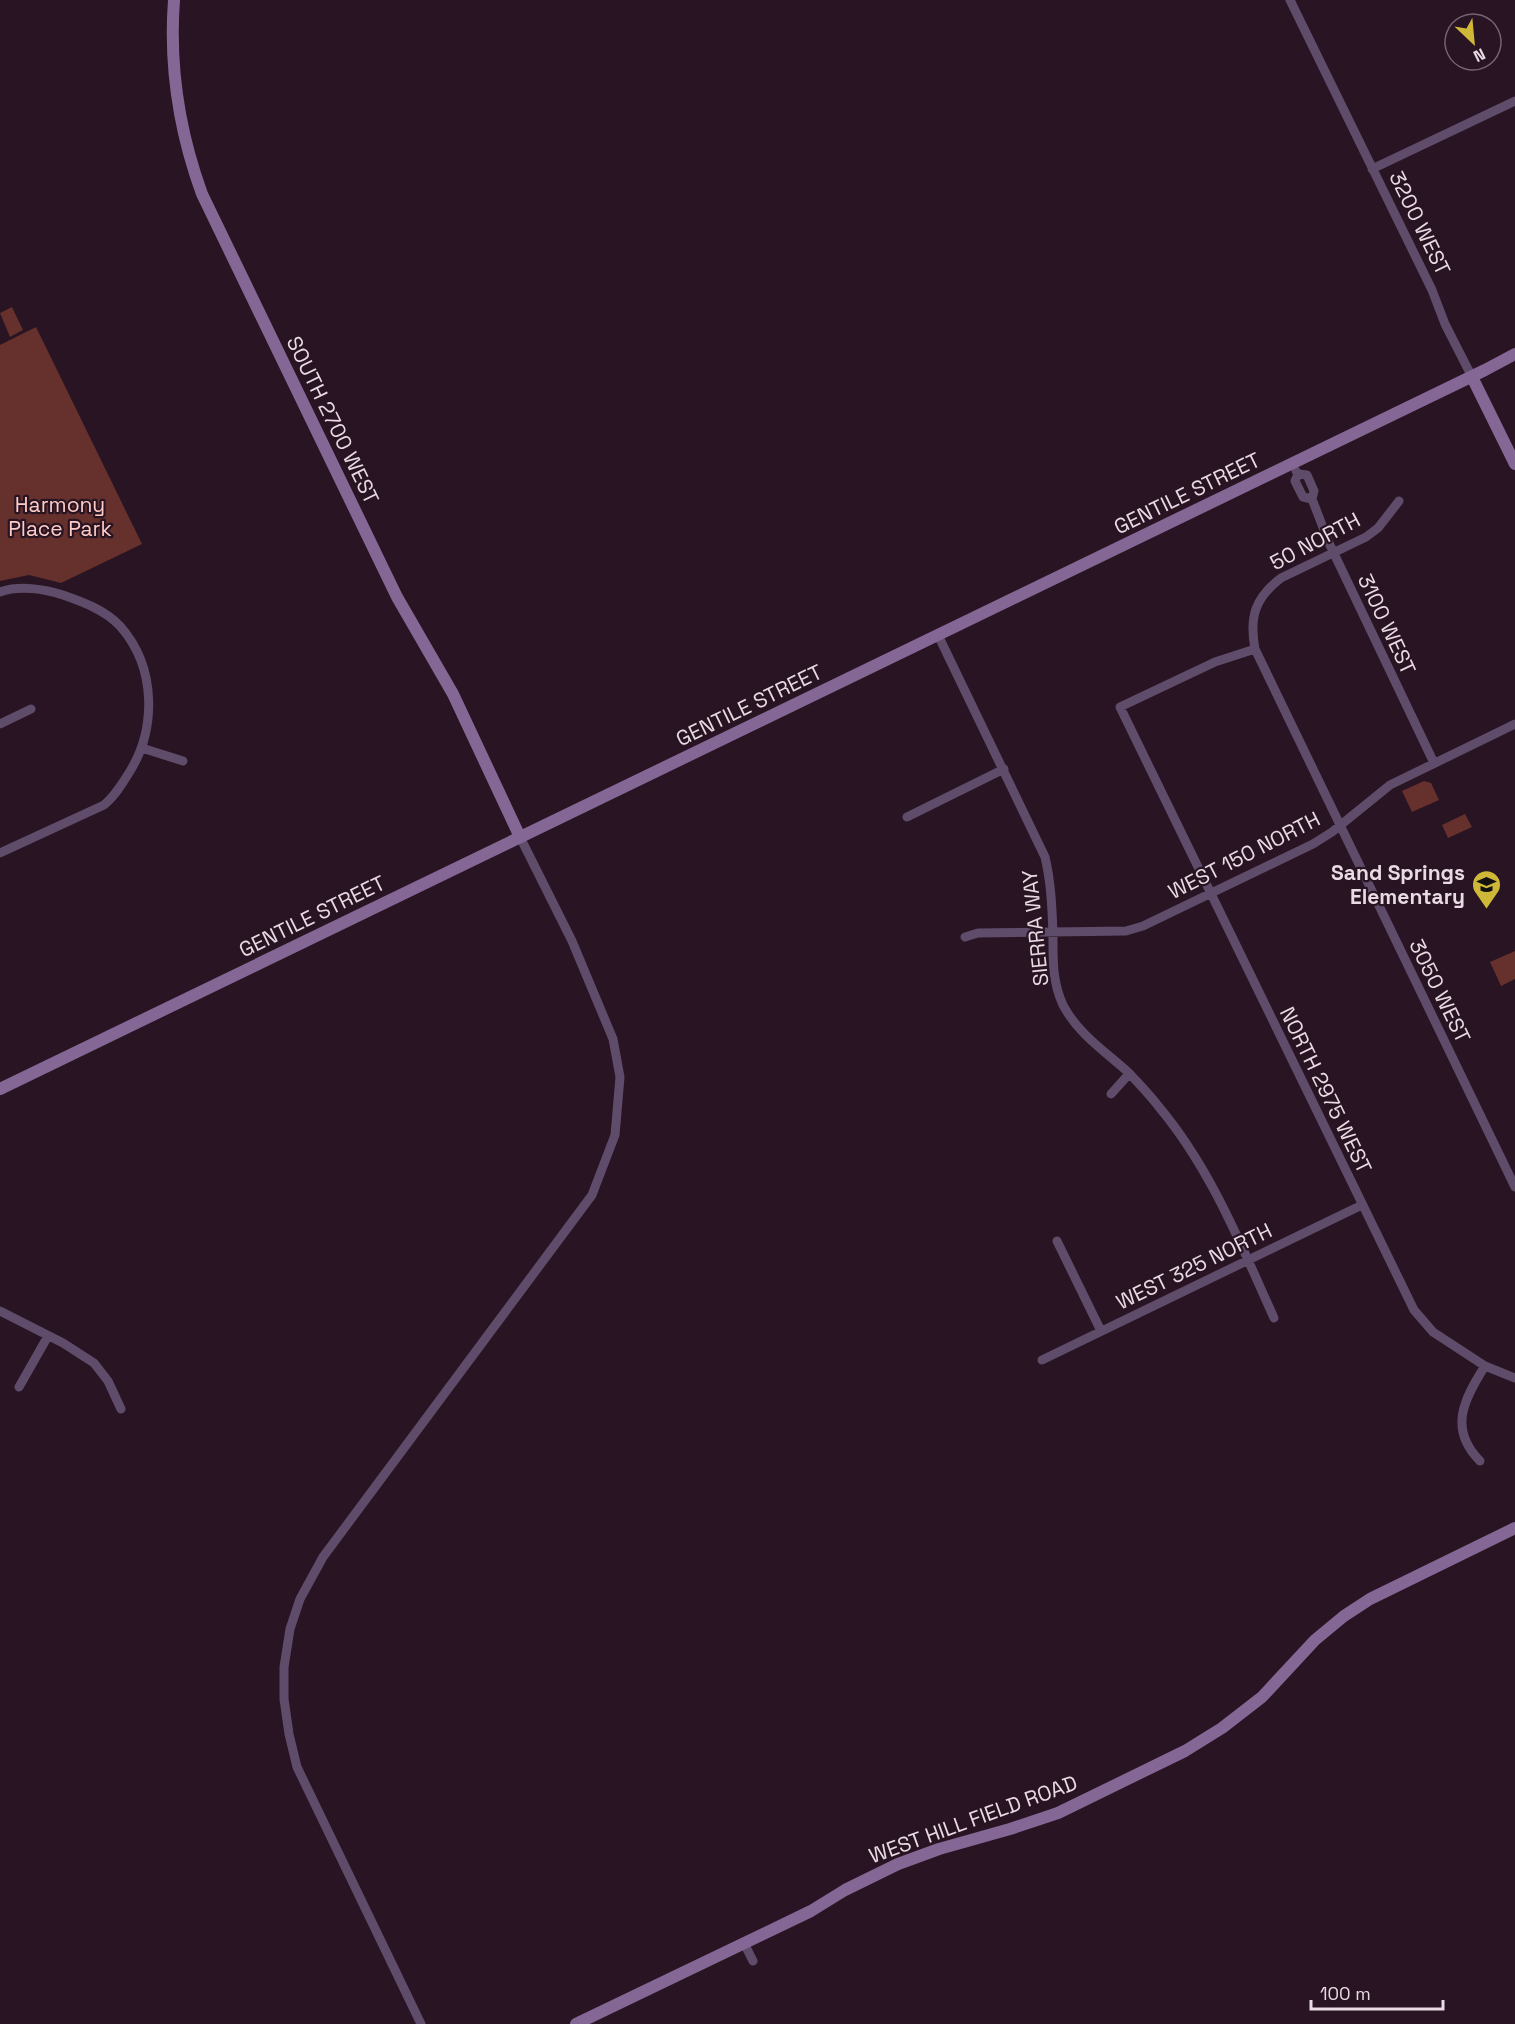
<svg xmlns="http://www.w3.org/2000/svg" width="1515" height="2024" viewBox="0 0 1515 2024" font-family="'Space Grotesk',sans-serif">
<rect width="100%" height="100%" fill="#281422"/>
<path fill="#66302c" d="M12 307 23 330 10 337 0 313Z
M36 327 142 544 61 583 29 575 0 581V345Z
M1424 781 1431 783 1439 800 1412 812 1402 791Z
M1465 814 1472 827 1448 838 1442 825Z
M1515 951V979L1501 986 1490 962Z"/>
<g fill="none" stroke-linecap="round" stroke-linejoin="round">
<path stroke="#5f4c6a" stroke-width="9" d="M1290 0 1432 290 1445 324 1472 377
M1372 169 1515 101
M1296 471 1298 474 1295 481 1303 497 1312 499
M1298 474 1307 475 1314 491 1312 499 1329 543 1434 763
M1399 501 1378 528 1366 537 1281 578C1255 598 1249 617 1255 649L1215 662 1120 707 1414 1310 1433 1332 1485 1366C1464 1399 1448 1429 1480 1461
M0 592C19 585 45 589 63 595 83 602 105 610 120 626 157 668 157 731 127 776 120 787 114 797 104 805L0 853
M938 635 1045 857C1051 882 1052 907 1053 934 1053 958 1052 982 1063 1005 1078 1034 1106 1052 1129 1073 1139 1084 1150 1095 1159 1107 1211 1169 1241 1245 1274 1318
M1255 649 1515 1187
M0 724 31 709
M142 748 183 761
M907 817 1004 769
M965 937 978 933 1126 931 1143 926 1313 844 1332 832 1390 785 1515 724
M1111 1094 1129 1074
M1057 1241 1101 1331
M0 1311 63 1343 94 1363 108 1381 121 1409
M1042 1360 1362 1205
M1485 1366 1515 1378
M19 1387 48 1336
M744 1943 753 1961
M421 2024 297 1767 289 1734 284 1699V1667L290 1629 300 1599 323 1557 592 1195 615 1135 620 1077 613 1039 572 941 520 837"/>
<path stroke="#856796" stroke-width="12" d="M174 0C169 67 179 131 202 194L397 597 453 694 520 837
M1472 377 1515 464
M0 1089 1485 370 1515 354
M576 2024 811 1911 845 1890 898 1864 939 1849 1010 1829 1058 1813 1185 1751 1222 1728 1262 1697 1315 1640 1344 1616 1370 1599 1515 1528"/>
</g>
<defs>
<symbol id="school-pin" viewBox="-11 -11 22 30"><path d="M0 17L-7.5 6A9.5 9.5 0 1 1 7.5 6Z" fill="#cfb837" stroke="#281422"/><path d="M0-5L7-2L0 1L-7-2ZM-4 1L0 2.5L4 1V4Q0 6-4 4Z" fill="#111"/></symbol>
</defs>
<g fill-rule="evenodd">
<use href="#school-pin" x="1470" y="868" width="33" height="45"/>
</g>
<g text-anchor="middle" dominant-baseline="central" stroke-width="4.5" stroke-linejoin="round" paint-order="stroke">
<g font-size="21" fill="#e9dbe4" stroke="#281422">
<text transform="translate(1420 223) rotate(64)">3200 WEST</text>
<text transform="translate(333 420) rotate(64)">SOUTH 2700 WEST</text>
<text transform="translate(1187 493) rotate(-26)">GENTILE STREET</text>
<text transform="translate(1315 541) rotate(-28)">50 NORTH</text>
<text transform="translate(1387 624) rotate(65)">3100 WEST</text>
<text transform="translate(749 705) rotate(-26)">GENTILE STREET</text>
<text transform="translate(1244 855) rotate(-27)">WEST 150 NORTH</text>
<text transform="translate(312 916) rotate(-26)">GENTILE STREET</text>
<text transform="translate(1035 928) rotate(-96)">SIERRA WAY</text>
<text transform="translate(1440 991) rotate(64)">3050 WEST</text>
<text transform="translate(1326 1090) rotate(64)">NORTH 2975 WEST</text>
<text transform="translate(1194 1266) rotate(-26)">WEST 325 NORTH</text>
<text transform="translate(973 1819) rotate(-20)">WEST HILL FIELD ROAD</text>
</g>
<g font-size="21" fill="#fecbc5" stroke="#281422">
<text x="60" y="504">Harmony<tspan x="60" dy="24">Place Park</tspan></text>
</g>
<g font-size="21" font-weight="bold" fill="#e9dbe4" stroke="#281422" text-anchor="end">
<text x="1465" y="872">Sand Springs<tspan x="1465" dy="24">Elementary</tspan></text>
</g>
</g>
<g transform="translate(1473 42) rotate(154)"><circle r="28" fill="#281422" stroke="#756470" stroke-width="1.5"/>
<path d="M0-4.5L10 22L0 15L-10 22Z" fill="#cfb837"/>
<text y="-9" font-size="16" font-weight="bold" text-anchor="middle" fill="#e9dbe4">N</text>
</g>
<path d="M1311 2000v9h132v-9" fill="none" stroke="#e9dbe4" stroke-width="3"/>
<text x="1320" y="2000" font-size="18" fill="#e9dbe4" stroke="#281422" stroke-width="4.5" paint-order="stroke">100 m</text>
</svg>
